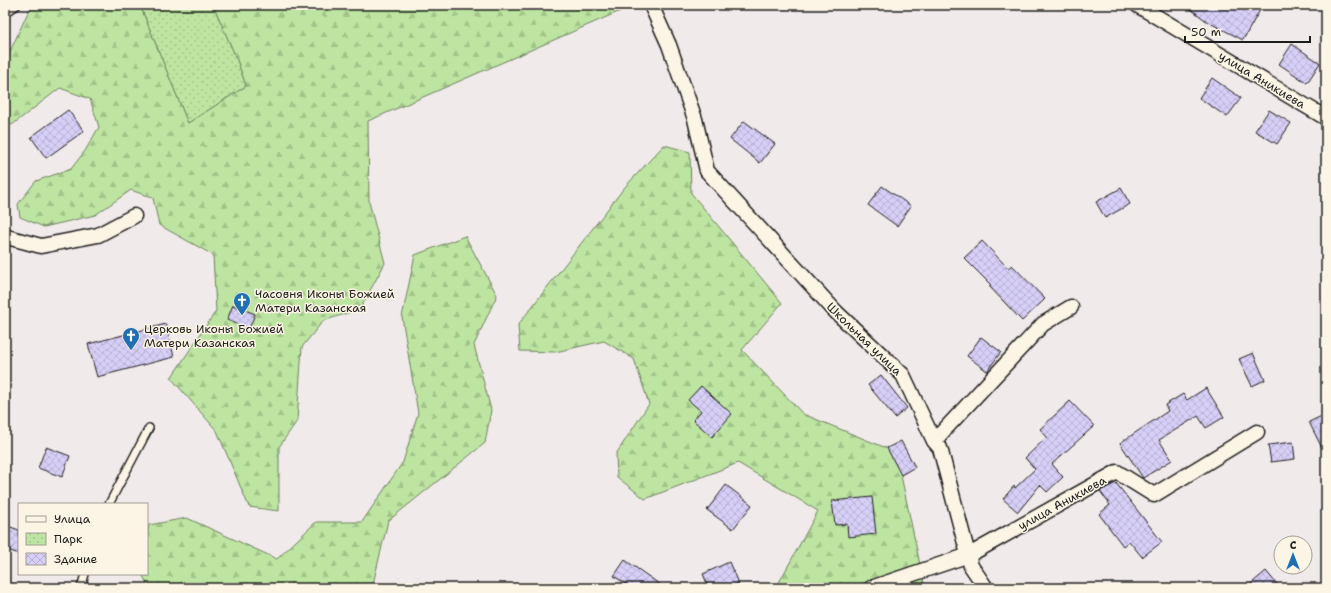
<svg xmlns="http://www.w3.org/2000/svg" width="1331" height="593" viewBox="0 0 1331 593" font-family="'Shantell Sans',sans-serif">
<defs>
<pattern id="forest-firs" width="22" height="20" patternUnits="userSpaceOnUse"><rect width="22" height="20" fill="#bde5a1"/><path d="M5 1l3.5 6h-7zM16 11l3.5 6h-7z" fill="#a2c48a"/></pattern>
<pattern id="park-dots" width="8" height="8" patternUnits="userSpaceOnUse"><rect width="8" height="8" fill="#bde5a1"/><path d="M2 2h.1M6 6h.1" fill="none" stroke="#a2c48a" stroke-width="1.8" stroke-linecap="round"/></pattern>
<pattern id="building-cross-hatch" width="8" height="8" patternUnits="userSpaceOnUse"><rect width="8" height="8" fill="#d7cff7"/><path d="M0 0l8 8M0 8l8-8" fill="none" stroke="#b8b1d3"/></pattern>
</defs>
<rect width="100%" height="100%" fill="#f1eaea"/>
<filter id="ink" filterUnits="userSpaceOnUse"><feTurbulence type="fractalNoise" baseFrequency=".025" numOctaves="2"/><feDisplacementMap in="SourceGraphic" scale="8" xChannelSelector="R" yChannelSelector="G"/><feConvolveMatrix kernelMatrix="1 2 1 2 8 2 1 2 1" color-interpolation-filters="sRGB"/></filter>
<g filter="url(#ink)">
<path fill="url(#forest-firs)" stroke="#6c805e" d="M37 5H140L188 123 246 86 237 60 213 5H634L368 121 369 202 385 263 360 309 323 321 302 347 297 421 279 447V511L249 507 217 431 171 378 216 311 213 255 159 225 153 198 131 190 95 215 44 227 20 217 18 204 36 181 71 169 85 151 99 127 90 99 60 88 12 125 5 121V59L7 58 29 10Z
M664 145 690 152 691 193 782 303 742 350 803 414 896 452 925 588H776L818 511 738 463 645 499 617 477 616 454 649 404 634 359 604 341 555 352 520 351 518 325 624 188Z
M465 236 497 295 474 345 491 410 485 443 388 521 372 588H149L142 574H147V536L149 525 187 518 277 559 316 522H362L403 462 418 413 402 317 415 255Z"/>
<path fill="url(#park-dots)" stroke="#6c805e" d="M140 5H213L237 60 246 86 188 123Z"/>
<path fill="url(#building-cross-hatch)" stroke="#1c1c1c" d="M1185 5H1251L1260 10 1243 40 1208 22Z
M1292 44 1320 63 1307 83 1279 64Z
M1212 78 1241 98 1227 117 1199 98Z
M68 110 84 131 46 158 31 137Z
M1269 110 1291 123 1277 144 1255 131Z
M744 121 775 144 760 163 730 139Z
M882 186 911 206 897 226 868 205Z
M1121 188 1130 204 1105 218 1096 202Z
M982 241 1008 268 1012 265 1045 299 1022 321 989 286 991 285 964 258Z
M233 305 255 314 249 329 227 320Z
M166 324 174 357 97 377 88 344Z
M981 337 1001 352 987 371 967 356Z
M1253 353 1265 380 1252 386 1239 359Z
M881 375 907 408 895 418 868 385Z
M701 386 732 414 712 437 693 420 701 411 688 400Z
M1206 388 1224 417 1206 428 1198 416 1159 440 1172 460 1143 478 1120 443 1168 411 1165 405 1183 394 1187 400Z
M1070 401 1094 426 1052 464 1063 477 1047 492 1040 485 1018 512 1003 499 1014 486 1015 488 1035 469 1025 458 1047 437 1040 429Z
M1326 414V456L1309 422Z
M901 441 915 467 901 475 887 448Z
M1293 442 1295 459 1271 462 1268 445Z
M46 447 70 456 62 477 38 468Z
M1116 483 1162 542 1142 557 1129 541 1123 546 1099 514 1110 505 1100 491Z
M726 485 752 505 733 529 707 510Z
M872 497 876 534 848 537 847 524 835 525 832 501Z
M5 525 19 530V554L5 549Z
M625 560 665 588H632L614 576Z
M729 562 740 588H709L703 574Z
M1266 571 1280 588H1246Z"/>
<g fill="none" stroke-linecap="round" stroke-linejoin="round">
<defs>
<path id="lane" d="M5 13 17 5
M109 504 149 428
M81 588 85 574"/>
<path id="street" d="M651 5 669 45 695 119 707 171 836 312 903 375 934 441 940 448 971 566 986 588
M1137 5 1326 118
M5 235 7 237 41 246 98 235 134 216
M934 441 1043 324 1071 307
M871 588 969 555 1117 472 1154 495 1257 432"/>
</defs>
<use href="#lane" stroke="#1c1c1c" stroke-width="10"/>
<use href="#street" stroke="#1c1c1c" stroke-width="17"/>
<use href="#lane" stroke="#fcf5e5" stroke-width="7"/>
<use href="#street" stroke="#fcf5e5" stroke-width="14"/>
</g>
</g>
<defs>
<symbol id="church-pin" viewBox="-11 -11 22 30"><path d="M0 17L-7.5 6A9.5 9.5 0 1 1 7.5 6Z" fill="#1f6fb2" stroke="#fcf5e5"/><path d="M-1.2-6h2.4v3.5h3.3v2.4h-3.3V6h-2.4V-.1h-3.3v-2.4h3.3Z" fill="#fff"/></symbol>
</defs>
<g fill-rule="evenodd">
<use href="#church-pin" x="232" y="291" width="20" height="27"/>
<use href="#church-pin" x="121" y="326" width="20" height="27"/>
</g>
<g text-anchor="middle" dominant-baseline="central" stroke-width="3" stroke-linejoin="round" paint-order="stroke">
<g font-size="12" fill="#1c1c1c" stroke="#fcf5e5">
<text transform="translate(1262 80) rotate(31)">улица Аникиева</text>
<text transform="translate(864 339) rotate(44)">Школьная улица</text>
<text transform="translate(1062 503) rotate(-29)">улица Аникиева</text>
</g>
<g font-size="12" fill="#1c1c1c" stroke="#fcf5e5" text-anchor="start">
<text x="255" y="294">Часовня Иконы Божией<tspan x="255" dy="14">Матери Казанская</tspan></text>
<text x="144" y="329">Церковь Иконы Божией<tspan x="144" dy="14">Матери Казанская</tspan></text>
</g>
</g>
<rect width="1331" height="593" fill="none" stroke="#fcf5e5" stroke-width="20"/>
<rect x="10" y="10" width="1311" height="573" fill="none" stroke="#1c1c1c" stroke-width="1.5" filter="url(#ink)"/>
<rect x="18" y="503" width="130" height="72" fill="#fcf5e5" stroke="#a29e95"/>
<rect x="26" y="516" width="20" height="6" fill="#fcf5e5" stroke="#a29e95"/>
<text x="54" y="523" font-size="12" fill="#1c1c1c">Улица</text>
<rect x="26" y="533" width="20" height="12" fill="url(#park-dots)" stroke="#a29e95"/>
<text x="54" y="543" font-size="12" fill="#1c1c1c">Парк</text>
<rect x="26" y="553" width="20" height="12" fill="url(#building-cross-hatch)" stroke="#a29e95"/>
<text x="54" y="563" font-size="12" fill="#1c1c1c">Здание</text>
<g transform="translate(1293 555)"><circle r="19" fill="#fcf5e5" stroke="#a29e95"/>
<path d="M0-3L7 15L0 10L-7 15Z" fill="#1f6fb2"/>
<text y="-6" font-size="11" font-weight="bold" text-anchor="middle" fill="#1c1c1c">С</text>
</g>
<path d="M1185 36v6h125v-6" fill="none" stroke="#1c1c1c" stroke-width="2"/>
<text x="1191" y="36" font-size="12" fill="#1c1c1c" stroke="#fcf5e5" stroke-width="3" paint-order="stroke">50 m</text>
</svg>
